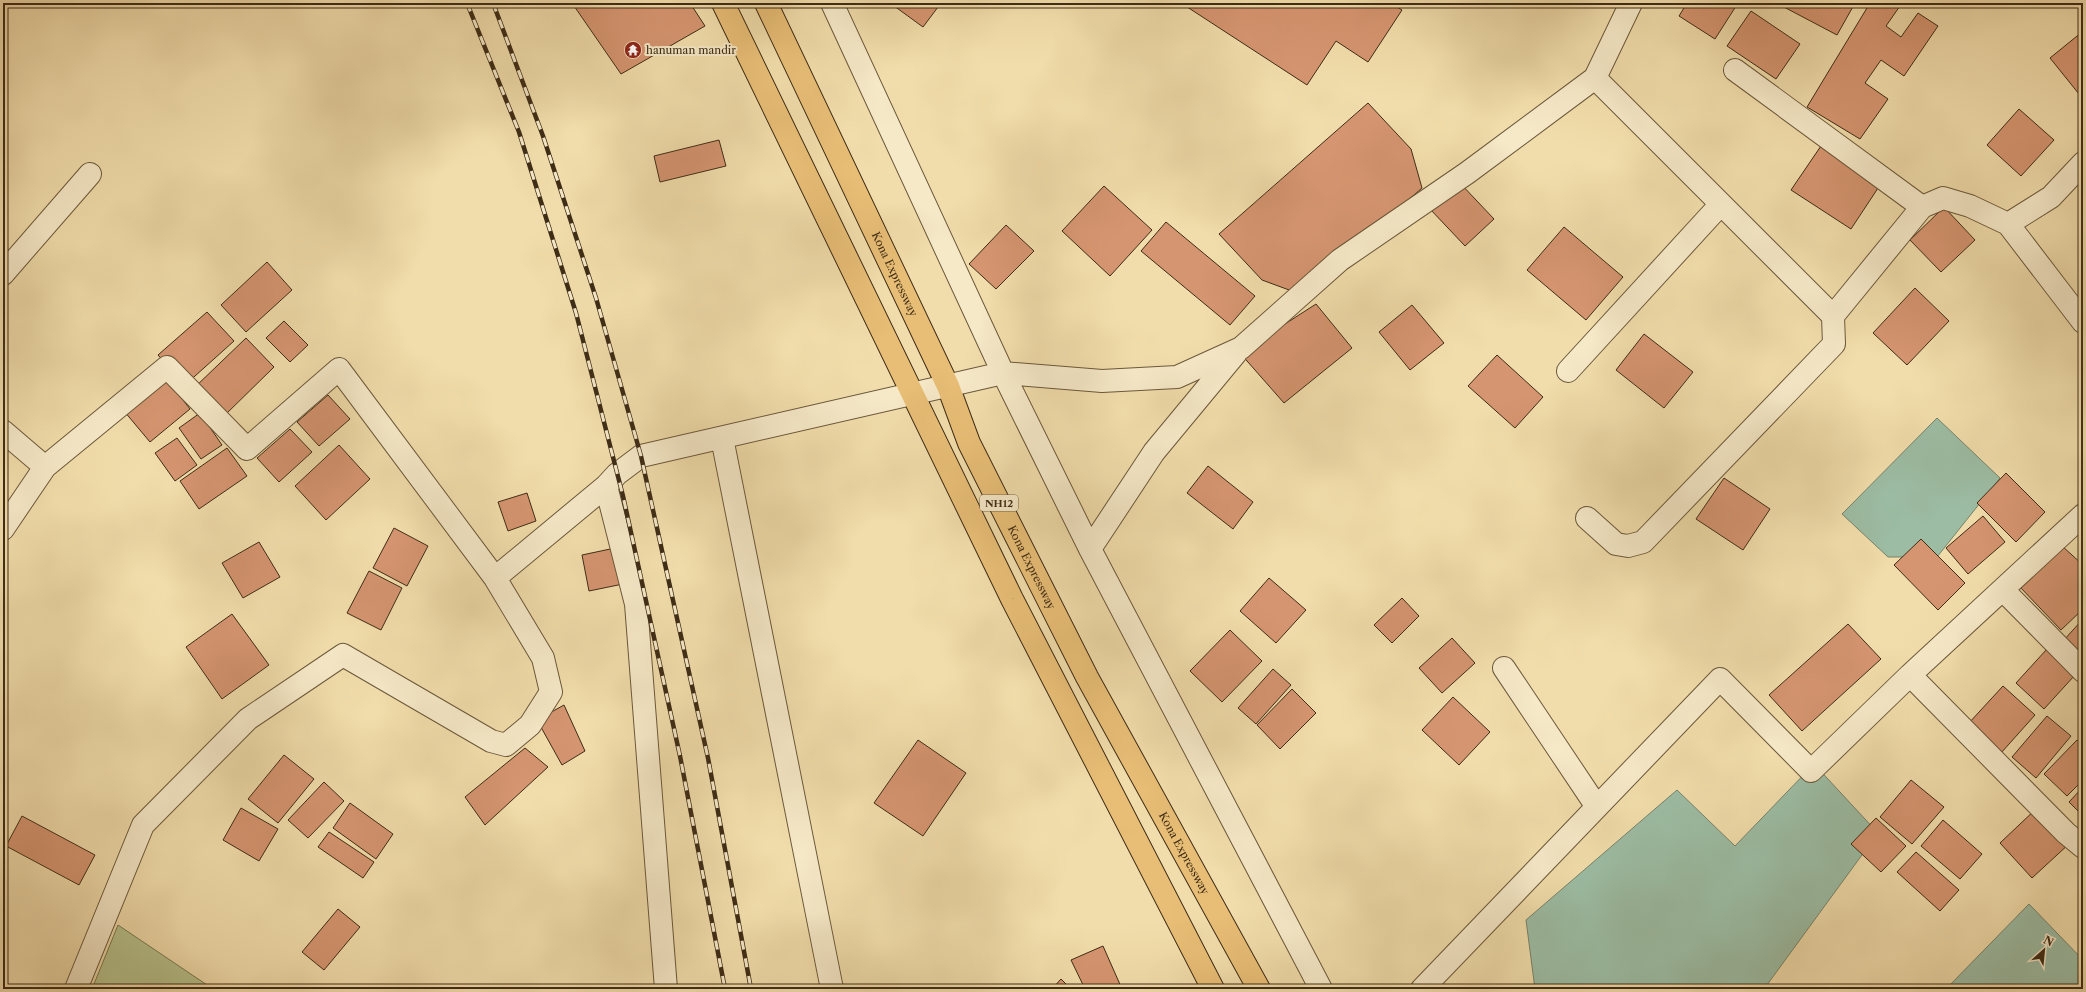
<svg xmlns="http://www.w3.org/2000/svg" width="2086" height="992" viewBox="0 0 2086 992" font-family="'Libre Caslon Text',serif">
<rect width="100%" height="100%" fill="#f1ddab"/>
<filter id="stains"><feTurbulence type="fractalNoise" baseFrequency=".005" numOctaves="4"/><feColorMatrix values="0 0 0 0 .2 0 0 0 0 .09 0 0 0 0 .02 0 0 0 .5 -.17"/></filter>
<radialGradient id="worn" r=".72"><stop offset=".6" stop-color="#630" stop-opacity="0"/><stop offset="1" stop-color="#630" stop-opacity=".3"/></radialGradient>
<path fill="#b7c28c" stroke="#7a7751" d="M118 925 213 989H92Z"/>
<path fill="#9cbda4" stroke="#76836b" d="M1937 418 2000 478 1937 557H1888L1842 514Z
M1814 764 1878 833 1764 989H1535L1526 920 1677 790 1735 846Z
M2029 904 2083 960V989H1946Z"/>
<path fill="#d59570" stroke="#3e2c16" d="M572 3H690L705 26 621 74Z
M890 3H941L923 27Z
M1181 3H1391L1402 10 1368 62 1336 41 1307 85Z
M1687 3H1738L1715 39 1679 16Z
M1784 3H1855L1837 35 1782 6Z
M1870 3H1902L1886 26 1901 37 1918 13 1938 26 1904 76 1881 60 1865 83 1888 99 1860 139 1807 107Z
M1751 11 1800 44 1776 79 1727 46Z
M2082 32 2083 33V99L2050 58Z
M1368 103 1411 149 1422 188 1300 294 1262 280 1219 234Z
M2019 109 2054 140 2021 176 1987 145Z
M719 140 726 166 660 182 654 156Z
M1823 143 1882 182 1851 229 1791 190Z
M1459 182 1494 219 1465 246 1430 209Z
M1104 186 1152 230 1110 276 1062 231Z
M1944 207 1975 240 1941 272 1910 240Z
M1166 222 1255 296 1230 325 1141 251Z
M1006 225 1034 251 996 289 969 264Z
M1564 227 1623 277 1586 320 1527 270Z
M267 262 292 290 246 332 221 305Z
M1915 288 1949 321 1907 365 1873 333Z
M1316 304 1352 348 1284 403 1240 353Z
M1412 305 1444 343 1410 370 1379 332Z
M207 312 234 341 185 385 158 355Z
M284 321 308 345 290 362 266 338Z
M1644 334 1693 372 1664 408 1616 370Z
M246 338 274 367 222 418 193 389Z
M1497 355 1543 397 1515 428 1468 386Z
M166 378 190 409 150 442 124 411Z
M328 395 350 419 319 446 297 422Z
M200 413 222 445 201 459 179 428Z
M290 429 312 452 279 482 257 458Z
M177 438 197 465 175 481 155 453Z
M339 445 370 479 326 520 295 486Z
M227 448 247 476 199 509 180 481Z
M1208 466 1253 502 1233 529 1187 493Z
M2006 473 2045 512 2016 542 1977 503Z
M1724 478 1770 509 1743 550 1696 519Z
M527 493 536 521 508 531 498 502Z
M1983 516 2005 542 1968 574 1946 548Z
M394 528 428 546 407 586 373 568Z
M1921 539 1965 583 1938 610 1894 565Z
M259 542 280 577 243 598 222 563Z
M2062 546 2083 565V609L2061 630 2019 586Z
M615 548 623 584 589 591 582 555Z
M369 571 402 588 381 630 347 613Z
M1269 578 1306 610 1276 643 1240 611Z
M1402 598 1419 616 1392 643 1374 625Z
M232 614 269 665 222 699 186 647Z
M2083 619V660L2063 641Z
M1848 624 1881 659 1802 731 1769 695Z
M1230 630 1262 661 1222 702 1190 671Z
M1452 638 1475 663 1442 693 1419 668Z
M2047 649 2075 675 2044 709 2016 683Z
M1273 669 1291 685 1256 724 1238 708Z
M2003 686 2035 715 2001 753 1968 724Z
M1292 689 1316 713 1280 749 1257 725Z
M1453 697 1490 732 1459 765 1422 730Z
M564 705 585 751 562 765 537 720Z
M2047 716 2071 736 2036 778 2012 757Z
M918 740 966 773 923 836 874 803Z
M2077 740 2083 746V780L2067 796 2044 774Z
M525 748 548 767 485 825 465 797Z
M284 755 314 779 278 823 248 799Z
M1911 780 1944 807 1912 844 1880 817Z
M324 782 344 801 308 838 288 820Z
M2083 787V816L2069 802Z
M350 803 393 834 376 859 333 828Z
M241 808 278 829 259 861 223 840Z
M2037 808 2070 843 2032 878 2000 843Z
M22 816 95 855 79 885 6 846Z
M1876 818 1906 846 1881 872 1851 844Z
M1943 820 1982 854 1960 879 1921 846Z
M329 832 374 862 363 878 318 847Z
M1916 852 1959 890 1940 911 1897 872Z
M338 909 360 927 324 970 302 952Z
M1103 946 1122 989H1085L1071 960Z
M1061 979 1071 989H1052Z"/>
<g fill="none" stroke-linecap="round" stroke-linejoin="round">
<defs>
<path id="street" d="M832 3 1003 373 1090 549 1321 989
M1735 70 1922 207
M1595 78 1833 316 1922 207 1943 198 1970 206 2008 224 2051 197 2083 163
M2008 224 2083 322
M3 274 90 174
M1568 371 1721 204
M3 431 45 467
M722 438 832 989
M606 486 636 604 666 989
M2083 515 1910 675 2066 833 2083 847
M1587 518 1616 544 1628 546 1643 542 1834 344 1833 316
M3 529 45 467 167 367 247 449 339 369 495 578 543 658 551 692 530 725 506 745 491 741 343 655 248 719 143 825 76 989
M1090 549 1154 452 1236 353
M495 578 606 486 617 474 641 456 1003 373 1102 381 1177 377 1241 348 1340 260 1467 173 1595 78 1631 3
M2003 590 2083 671
M1504 668 1597 807
M1422 989 1720 679 1811 771 1910 675"/>
<g id="highway">
<path d="M723 3 1012 599 1213 989"/>
<path id="s1" d="M766 3 948 386 969 443 1087 677 1259 989"/>
</g>
</defs>
<use href="#street" stroke="#6b583b" stroke-width="24"/>
<use href="#highway" stroke="#3e2c16" stroke-width="24"/>
<use href="#street" stroke="#f6e9c8" stroke-width="22"/>
<use href="#highway" stroke="#e8be76" stroke-width="22"/>
<defs>
<path id="rail" d="M467 3 519 132 576 313 623 496 680 756 725 989
M493 3 543 136 596 298 641 456 708 758 751 989"/>
</defs>
<use href="#rail" stroke="#3e2c16" stroke-width="4.5"/>
<use href="#rail" stroke="#f6e9c8" stroke-width="3" stroke-dasharray="9" stroke-linecap="butt"/>
</g>
<defs>
<symbol id="temple-disc" viewBox="-11 -11 22 22"><circle r="9.5" fill="#8f2418" stroke="#f6e9c8"/><path d="M0-6L5-2H3V0L6.5 2.5H4V6H1.5V3h-3V6H-4V2.5H-6.5L-3 0V-2H-5Z" fill="#fff"/></symbol>
</defs>
<g fill-rule="evenodd">
<use href="#temple-disc" x="623" y="40" width="20" height="20"/>
</g>
<g text-anchor="middle" dominant-baseline="central" stroke-width="4" stroke-linejoin="round" paint-order="stroke">
<rect fill="#f6e9c8" stroke="#75654b" stroke-width="1" x="980" y="495" width="38" height="16" rx="3"/>
<g font-size="10" font-weight="bold" fill="#3e2c16">
<text x="999" y="503">NH12</text>
</g>
<g font-size="11" fill="#3e2c16" stroke="#f6e9c8" text-anchor="start">
<text x="646" y="50">hanuman mandir</text>
</g>
<g font-size="11" fill="#3e2c16" stroke="#f6e9c8">
<text stroke="none"><textPath href="#s1" startOffset="300">Kona Expressway</textPath></text>
<text stroke="none"><textPath href="#s1" startOffset="624">Kona Expressway</textPath></text>
<text stroke="none"><textPath href="#s1" startOffset="948">Kona Expressway</textPath></text>
</g>
</g>
<rect width="2086" height="992" fill="none" stroke="#f1ddab" stroke-width="16"/>
<rect x="4" y="4" width="2078" height="984" fill="none" stroke="#3e2c16" stroke-width="2"/>
<rect x="8" y="8" width="2070" height="976" fill="none" stroke="#3e2c16"/>
<g transform="translate(2044 950) rotate(27)" stroke="#f6e9c8" stroke-width="3" paint-order="stroke">
<path d="M0-3L7 15L0 10L-7 15Z" fill="#3e2c16"/>
<text y="-6" font-size="11" font-weight="bold" text-anchor="middle" fill="#3e2c16">N</text>
</g>
<rect width="100%" height="100%" filter="url(#stains)"/>
<rect width="100%" height="100%" fill="url(#worn)"/>
</svg>
